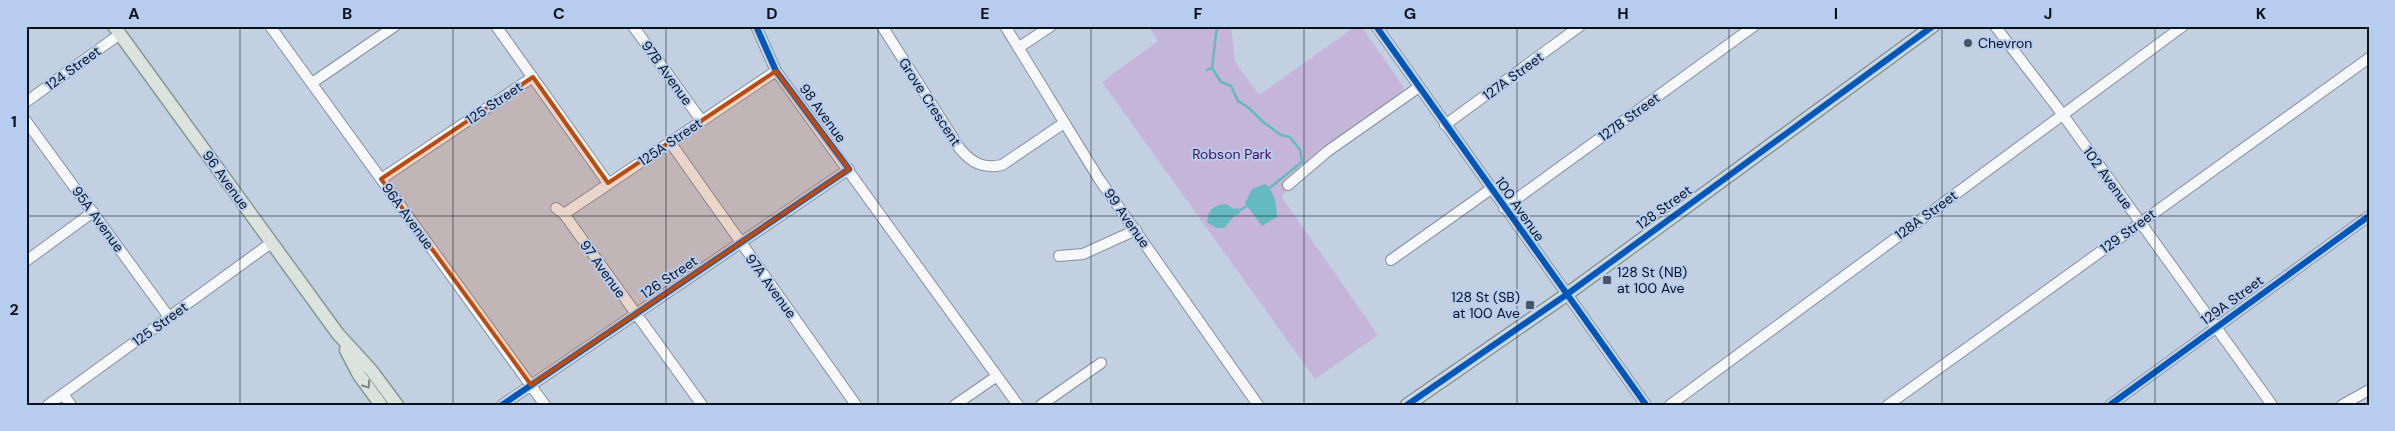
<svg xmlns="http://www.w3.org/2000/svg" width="2395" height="431" viewBox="0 0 2395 431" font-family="'DM Sans',sans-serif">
<rect width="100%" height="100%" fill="#c3d0e2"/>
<path fill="#c5b5d9" d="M1148 26H1231L1235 62 1259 95 1356 26H1361L1403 86V90L1400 94 1299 167 1305 177 1281 196 1378 335 1315 379 1102 82 1158 41Z"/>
<path fill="#65bac2" d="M1265 184C1274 191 1277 205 1277 217L1262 226 1245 203 1252 189Z
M1226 204 1234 209 1238 208 1240 213 1234 216 1224 228H1216L1207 222C1208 209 1214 205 1226 204Z"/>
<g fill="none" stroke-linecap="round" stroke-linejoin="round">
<path stroke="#65bac2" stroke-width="2.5" d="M1212 68 1217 26
M1207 70 1212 68 1221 82 1231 86 1238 101 1249 108 1263 122 1281 135 1290 137 1300 150 1302 162 1267 190
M1237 212 1250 204"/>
<defs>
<path id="minor" d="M270 26 545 405
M496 26 608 183
M633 26 701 120
M756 26 776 71 1018 405
M882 26 960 149C972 163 983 169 1002 165L1064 123
M1005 26 1099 179 1258 405
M1376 26 1646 405
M1995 26 2063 115 2272 405
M1018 48 1051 26
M312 83 395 26
M26 102 120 34
M26 121 169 317
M1445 125 1580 26
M670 142 856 405
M381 179 533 77
M1288 185 1328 151 1419 87
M556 208 564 214 702 405
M1504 208 1754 26
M564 214 776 71
M1059 256 1083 254 1136 230
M1391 260 1491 189
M26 261 93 212
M63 394 71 405
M48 405 271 243
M502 405 849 169
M955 405 997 376
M1041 405 1101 363
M1670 405 2183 26
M1888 405 2369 58
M2110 405 2369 216
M2342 405 2369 390"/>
<path id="major" d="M114 26 338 334 371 370 397 405
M346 350 359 375 381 405
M1407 405 1566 295 1933 26"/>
</defs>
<use href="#minor" stroke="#86909e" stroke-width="12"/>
<use href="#major" stroke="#899896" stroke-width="15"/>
<use href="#minor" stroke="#f6f8fb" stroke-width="10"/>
<use href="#major" stroke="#dce3df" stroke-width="12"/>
<defs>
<path id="cycleway" d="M1376 26 1646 405
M502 405 849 169 776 71 756 26
M1407 405 1566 295 1933 26
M2110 405 2369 216"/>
</defs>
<use href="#cycleway" stroke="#b6cdef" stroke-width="9"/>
<use href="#cycleway" stroke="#0057b8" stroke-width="6"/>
</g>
<defs><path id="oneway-chevron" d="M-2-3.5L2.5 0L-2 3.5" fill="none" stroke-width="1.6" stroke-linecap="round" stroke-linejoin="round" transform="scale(1.25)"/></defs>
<use stroke="#7e8588" href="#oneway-chevron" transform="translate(367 385) rotate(55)"/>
<path fill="#bc4b10" fill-opacity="0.2" stroke="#bc4b10" stroke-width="4" stroke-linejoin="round" d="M776 71 849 169 531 385 381 179 533 77 608 183Z"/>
<path fill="none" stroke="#0a121e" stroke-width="1" stroke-opacity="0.55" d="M240 26V405M453 26V405M666 26V405M878 26V405M1091 26V405M1304 26V405M1517 26V405M1729 26V405M1942 26V405M2155 26V405M26 216H2369"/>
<g fill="#4b5463" stroke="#b6cdef" stroke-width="2">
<circle cx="1968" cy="43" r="5"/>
<rect x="1602" y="275" width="10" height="10" rx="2.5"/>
<rect x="1525" y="300" width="10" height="10" rx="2.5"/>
</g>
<g text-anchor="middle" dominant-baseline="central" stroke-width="4" stroke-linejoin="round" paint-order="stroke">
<g font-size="14" fill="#0a121e" stroke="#b6cdef" text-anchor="start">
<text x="1978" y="43">Chevron</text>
<text x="1617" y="272">128 St (NB)<tspan x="1617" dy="16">at 100 Ave</tspan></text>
<text x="1520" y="297" text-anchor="end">128 St (SB)<tspan x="1520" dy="16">at 100 Ave</tspan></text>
</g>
<g font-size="14" fill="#0a121e" stroke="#b6cdef">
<text transform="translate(73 68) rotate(-36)">124 Street</text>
<text transform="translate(667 73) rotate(54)">97B Avenue</text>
<text transform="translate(1513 76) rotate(-36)">127A Street</text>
<text transform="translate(930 102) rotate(57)">Grove Crescent</text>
<text transform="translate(494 103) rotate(-34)">125 Street</text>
<text transform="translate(823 113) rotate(54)">98 Avenue</text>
<text transform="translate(1629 117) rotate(-36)">127B Street</text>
<text transform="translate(670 142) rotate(-34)">125A Street</text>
<text transform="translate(2108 178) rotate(54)">102 Avenue</text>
<text transform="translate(226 180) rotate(54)">96 Avenue</text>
<text transform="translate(1664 207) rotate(-36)">128 Street</text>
<text transform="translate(1520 209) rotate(55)">100 Avenue</text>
<text transform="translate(1926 215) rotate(-36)">128A Street</text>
<text transform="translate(408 216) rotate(54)">96A Avenue</text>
<text transform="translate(1127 218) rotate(55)">99 Avenue</text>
<text transform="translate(98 219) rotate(54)">95A Avenue</text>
<text transform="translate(2128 231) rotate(-36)">129 Street</text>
<text transform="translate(603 269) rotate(54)">97 Avenue</text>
<text transform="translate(669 277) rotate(-34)">126 Street</text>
<text transform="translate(771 286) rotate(54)">97A Avenue</text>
<text transform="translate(2232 300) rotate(-36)">129A Street</text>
<text transform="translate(160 324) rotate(-36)">125 Street</text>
</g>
<g font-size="14" fill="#460e55" stroke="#b6cdef">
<text x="1232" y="154">Robson Park</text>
</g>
</g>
<rect width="2395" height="431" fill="none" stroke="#b6cdef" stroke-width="55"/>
<rect x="28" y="28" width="2340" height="376" fill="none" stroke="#0a121e" stroke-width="2"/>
<g font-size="16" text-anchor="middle" font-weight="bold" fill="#0a121e">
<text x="134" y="19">A</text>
<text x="347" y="19">B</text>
<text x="559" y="19">C</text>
<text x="772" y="19">D</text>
<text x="985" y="19">E</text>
<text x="1198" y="19">F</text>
<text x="1410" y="19">G</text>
<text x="1623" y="19">H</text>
<text x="1836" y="19">I</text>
<text x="2048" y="19">J</text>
<text x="2261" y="19">K</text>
<text x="14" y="127">1</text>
<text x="14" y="315">2</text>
</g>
</svg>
